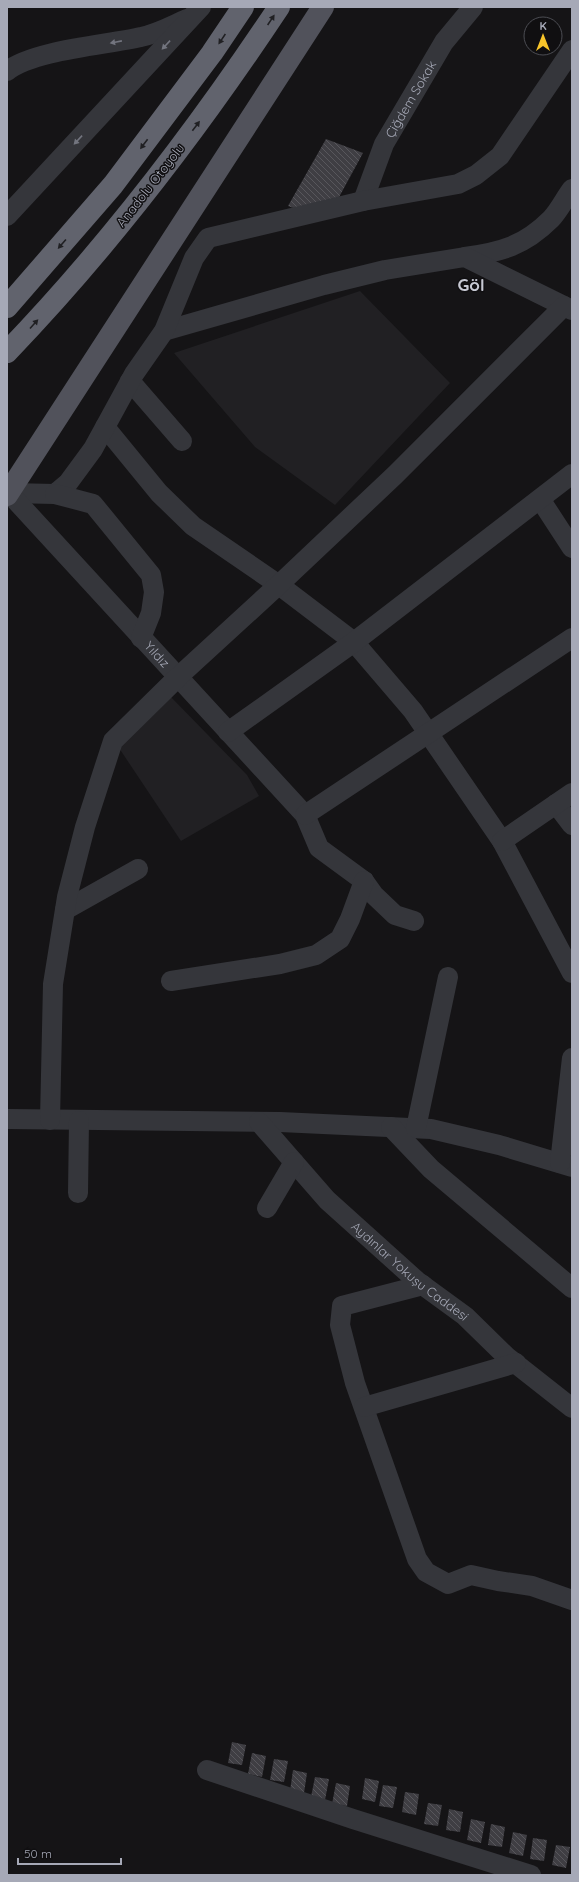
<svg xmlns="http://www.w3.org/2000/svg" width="579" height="1882" viewBox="0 0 579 1882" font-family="Quicksand,sans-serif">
<defs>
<pattern id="building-back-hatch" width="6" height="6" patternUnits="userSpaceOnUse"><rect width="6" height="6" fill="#3f3e43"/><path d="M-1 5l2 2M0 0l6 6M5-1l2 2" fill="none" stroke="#58575c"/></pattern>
</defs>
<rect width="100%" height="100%" fill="#151416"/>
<path fill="#212023" d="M360 291 450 383 335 505 255 447 174 353Z
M170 696 247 775 259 796 181 841 117 745Z"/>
<path fill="url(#building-back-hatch)" d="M326 139 363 153 338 199 302 211 288 206Z
M232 1742 246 1745 242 1765 228 1763Z
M252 1753 266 1756 262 1777 248 1774Z
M274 1759 288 1761 284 1782 270 1780Z
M293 1770 307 1773 304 1793 290 1791Z
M315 1777 329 1779 325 1800 311 1797Z
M365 1778 379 1781 375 1802 362 1799Z
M336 1783 350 1786 347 1806 332 1804Z
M383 1785 397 1787 393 1808 379 1806Z
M405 1792 419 1794 416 1815 402 1812Z
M428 1803 442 1805 438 1826 424 1824Z
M449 1809 463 1812 460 1832 446 1830Z
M471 1819 485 1822 481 1843 467 1840Z
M491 1824 505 1827 502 1847 488 1845Z
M513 1832 527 1835 523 1856 509 1853Z
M533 1838 547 1840 544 1861 530 1859Z
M556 1845 570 1847 566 1868 552 1865Z"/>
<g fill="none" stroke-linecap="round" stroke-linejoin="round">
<g stroke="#35363b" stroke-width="20">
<path d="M7 71C34 50 106 45 141 37 157 34 173 25 187 19"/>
<path id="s1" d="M363 201 384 144 444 42 473 7"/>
<path d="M7 216 201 7"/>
<path d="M465 257C501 252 524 246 551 219 559 211 565 198 572 189"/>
<path d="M164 331 324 285 385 270 465 257 572 310"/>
<path d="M130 381 182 441"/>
<path d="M105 427 159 493 193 526 279 585 354 642 413 711 502 841 572 973"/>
<path d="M9 493 55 494 68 483 93 449 134 374 164 331 194 258 208 238 363 201 458 184 476 175 500 156 572 50"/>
<path id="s2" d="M9 493 305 815 319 848 364 881 374 895 395 915 414 921"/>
<path d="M55 494 93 504 151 575 154 592 151 613 141 638"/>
<path d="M540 499 572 548"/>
<path d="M228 732 354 642 572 474"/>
<path d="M556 804 572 825"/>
<path d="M305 815 572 638"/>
<path d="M502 841 572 793"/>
<path d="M65 910 138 869"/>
<path d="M171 981 280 964 316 955 340 939 350 919 364 881"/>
<path d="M7 1119 280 1122 431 1129 499 1145 572 1167"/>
<path d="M50 1120 53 984 67 897 85 827 113 741 178 677 286 578 395 475 564 306"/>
<path id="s3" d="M259 1122 327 1200 417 1281 465 1316 506 1356 572 1408"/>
<path d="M391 1127 431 1169 572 1288"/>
<path d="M416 1128 448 977"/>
<path d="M560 1163 572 1058"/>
<path d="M78 1193 79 1121"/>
<path d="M267 1208 294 1162"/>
<path d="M423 1285 342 1306 340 1325 355 1383 417 1559 426 1572 448 1584 471 1575 498 1581 532 1586 572 1600"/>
<path d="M364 1407 516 1363"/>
<path d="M207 1770 353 1819 531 1875"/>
</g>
<path stroke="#51525b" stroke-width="22" d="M7 495 323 7"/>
<path stroke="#61636d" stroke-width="22" d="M7 307 113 185 212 53 243 7
M7 352C109 246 198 129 279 7"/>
</g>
<defs><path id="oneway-solid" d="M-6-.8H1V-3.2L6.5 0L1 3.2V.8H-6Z"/></defs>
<g fill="#202023">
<use href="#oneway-solid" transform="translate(271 20) rotate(-56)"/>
<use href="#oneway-solid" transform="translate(222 39) rotate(124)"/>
<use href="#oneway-solid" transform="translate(196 126) rotate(-53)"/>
<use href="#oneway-solid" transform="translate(144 144) rotate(127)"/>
<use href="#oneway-solid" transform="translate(62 244) rotate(131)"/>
<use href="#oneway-solid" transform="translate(34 324) rotate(-48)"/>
</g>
<g fill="#73757f">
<use href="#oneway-solid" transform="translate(116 42) rotate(169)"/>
<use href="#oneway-solid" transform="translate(166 45) rotate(133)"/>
<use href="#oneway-solid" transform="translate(78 140) rotate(133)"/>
</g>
<g text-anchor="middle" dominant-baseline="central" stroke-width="3" stroke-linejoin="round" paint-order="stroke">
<g font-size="13" fill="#a6a9b7" stroke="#100f11">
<text stroke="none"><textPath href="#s1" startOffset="113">Çiğdem Sokak</textPath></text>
<text transform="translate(150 185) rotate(-52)">Anadolu Otoyolu</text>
<text stroke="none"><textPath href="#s2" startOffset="219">Yıldız</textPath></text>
<text stroke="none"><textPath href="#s3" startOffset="213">Aydınlar Yokuşu Caddesi</textPath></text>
</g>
<g font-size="17" font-weight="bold" fill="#c7c9d3" stroke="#100f11">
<text x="471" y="284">Göl</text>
</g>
</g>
<rect width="579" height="1882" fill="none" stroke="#a6a9b7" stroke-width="16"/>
<g transform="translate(543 36)"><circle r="19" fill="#100f11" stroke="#4c4d53"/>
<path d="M0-3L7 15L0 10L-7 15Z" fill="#f8c52a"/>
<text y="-6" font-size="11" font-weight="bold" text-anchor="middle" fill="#a6a9b7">K</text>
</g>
<path d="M18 1858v6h103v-6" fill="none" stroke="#a6a9b7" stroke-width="2"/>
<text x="24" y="1858" font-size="12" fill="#a6a9b7" stroke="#100f11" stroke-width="3" paint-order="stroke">50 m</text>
</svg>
